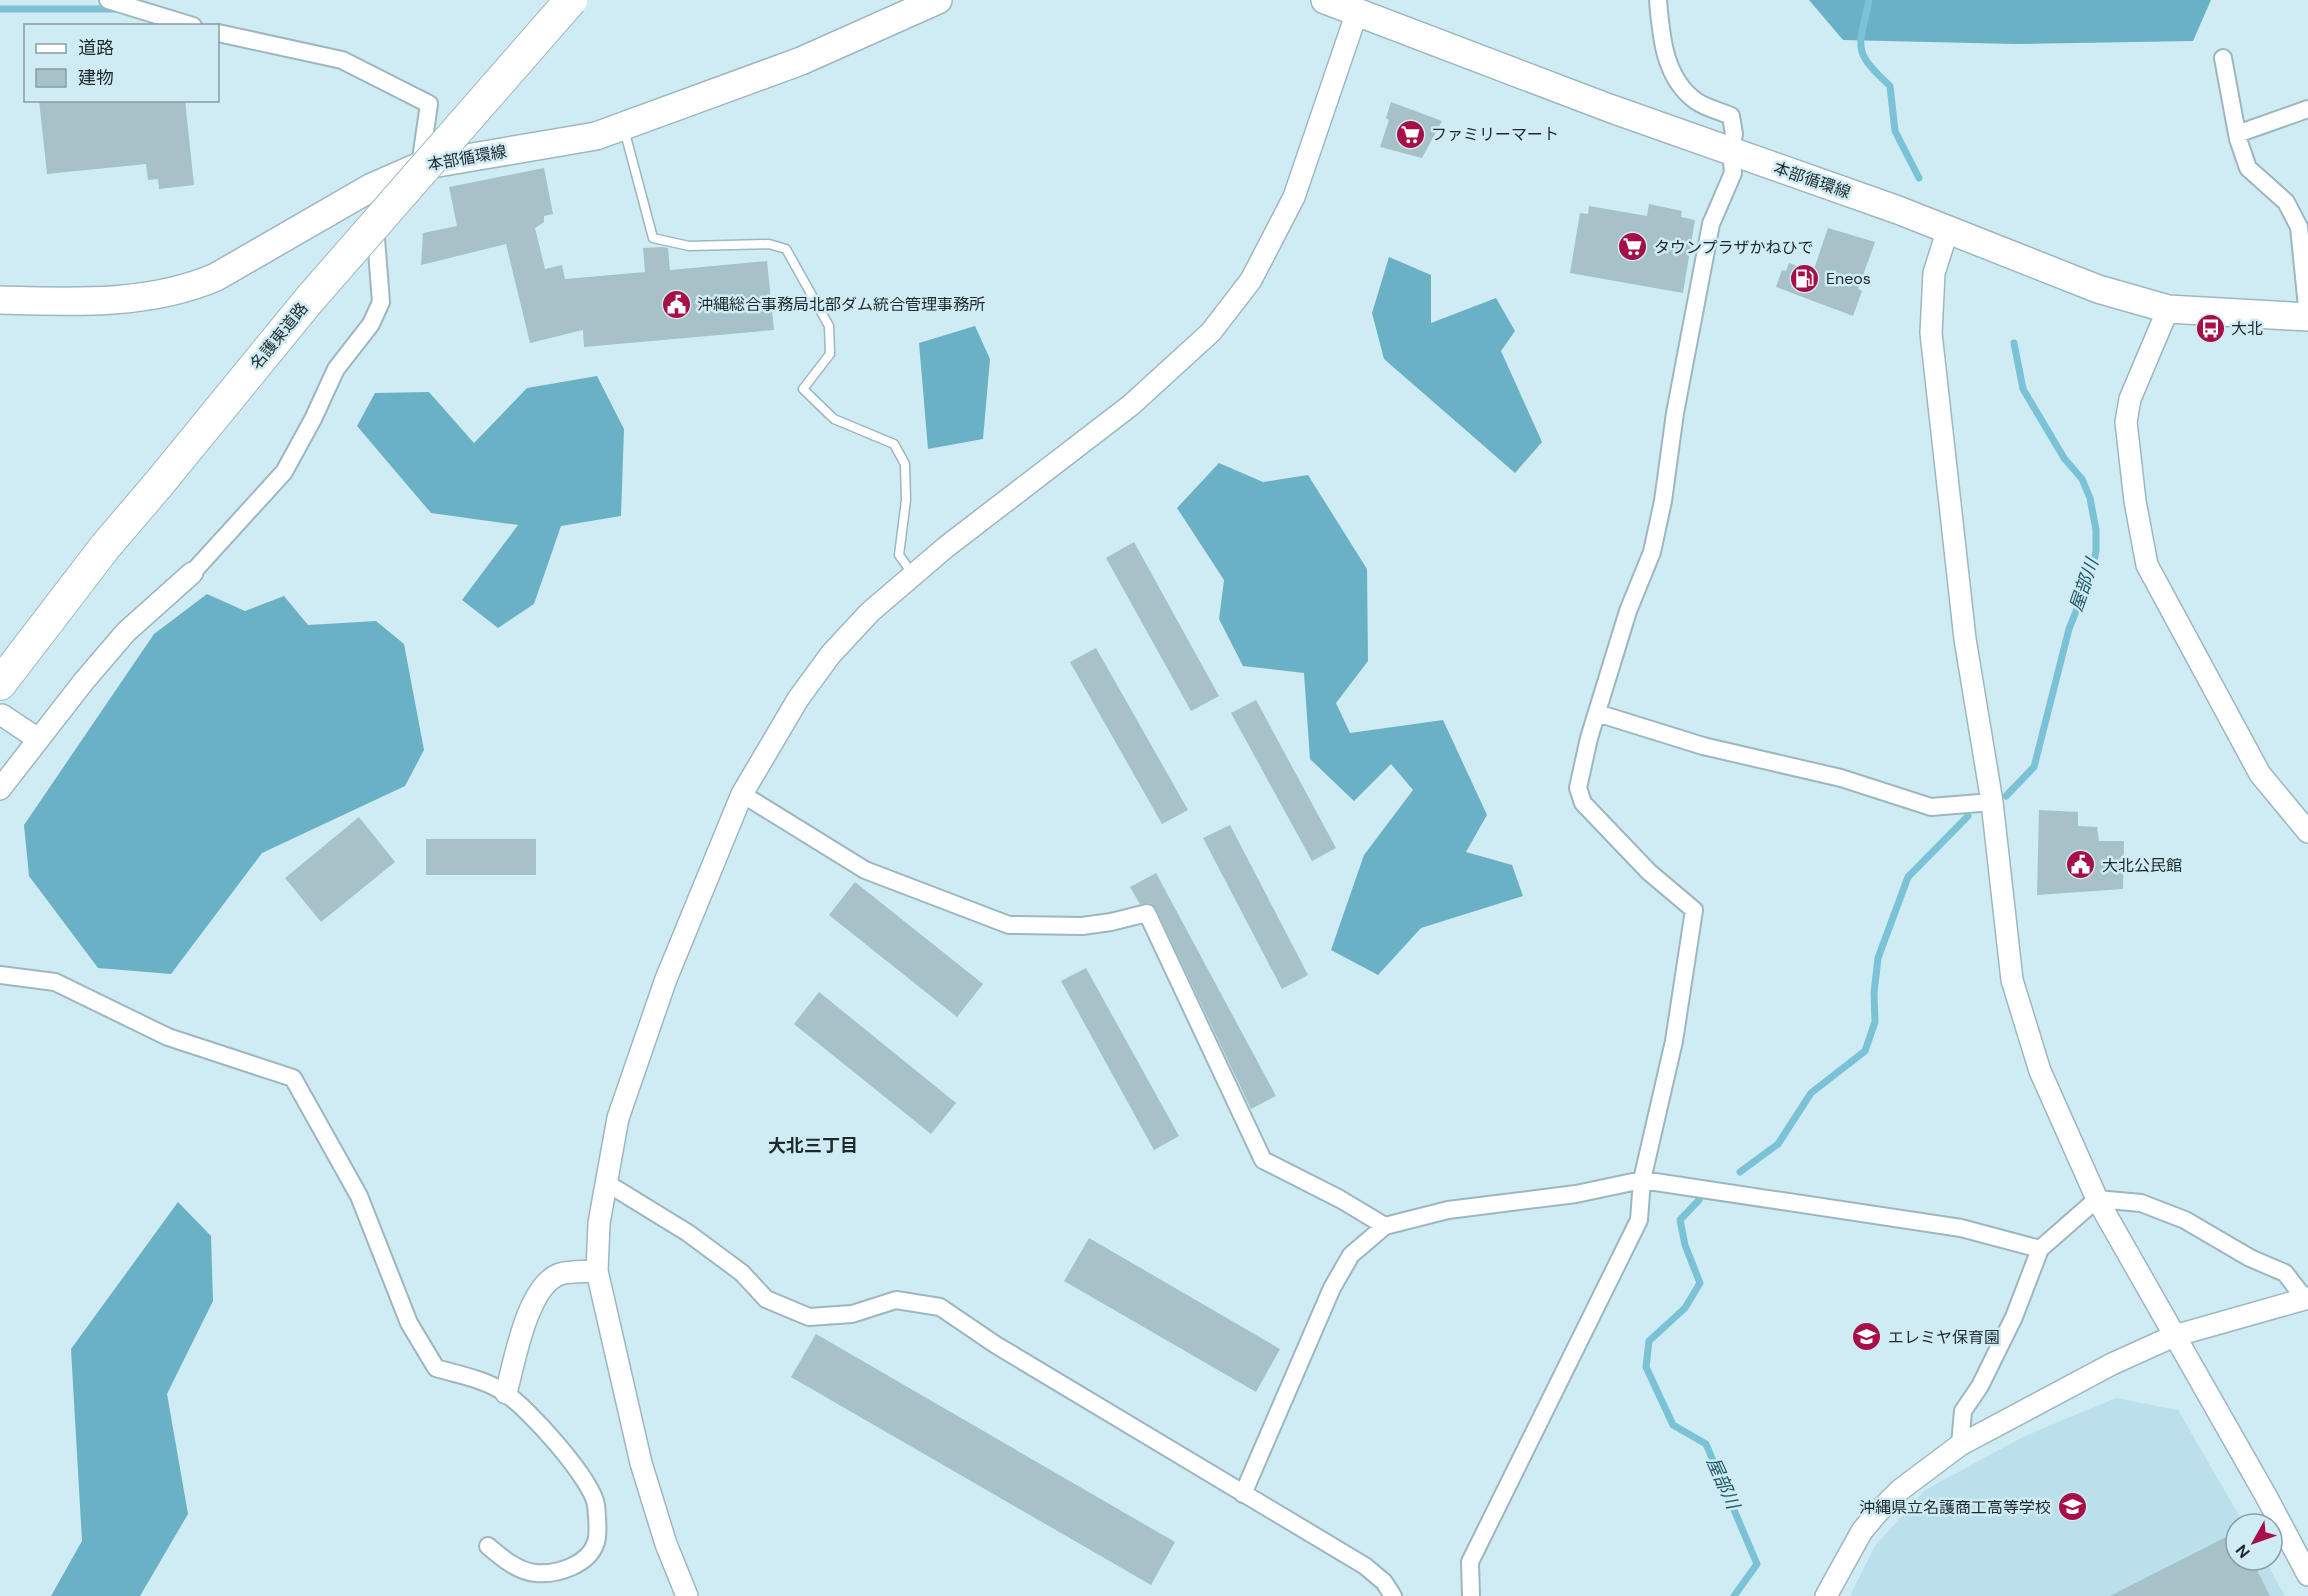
<svg xmlns="http://www.w3.org/2000/svg" width="2308" height="1596" viewBox="0 0 2308 1596" font-family="'DM Sans','Noto Sans JP',sans-serif">
<rect width="100%" height="100%" fill="#cfebf3"/>
<path fill="#bbe0eb" d="M2116 1398 2178 1410 2244 1524H2236V1560H2265L2285 1596H1850L1875 1546 1925 1490 2025 1436Z"/>
<path fill="#6bb1c5" d="M1809 0H2211L2193 41 2015 44 1843 40Z
M1389 257 1431 275V323L1496 298 1515 331 1501 351 1542 442 1515 473 1384 359 1372 313Z
M975 326 990 359 983 439 928 449 919 343Z
M597 376 624 429 621 516 561 526 534 604 498 628 462 600 518 525 431 513 357 426 375 393 429 392 474 443 527 388Z
M1219 463 1263 482 1308 475 1367 569 1368 661 1336 703 1350 733 1443 720 1487 815 1466 852 1512 865 1523 896 1421 928 1378 975 1331 950 1364 855 1413 790 1391 764 1354 801 1310 759 1304 673 1243 666 1219 619 1224 580 1177 508Z
M207 594 245 611 284 596 308 625 376 621 404 644 424 750 405 786 262 853 171 974 98 968 29 876 24 825 154 634Z
M178 1202 211 1236 213 1301 167 1394 188 1514 140 1596H51L82 1541 71 1349Z"/>
<g fill="none" stroke-linecap="round" stroke-linejoin="round">
<path stroke="#7cc2d7" stroke-width="7" d="M1869 0C1859 49 1851 50 1890 86L1895 131 1919 178
M0 9H122
M2006 796 2034 767 2069 629 2092 571 2096 551V530L2090 498 2082 479 2064 458 2023 389 2014 343
M1740 1172 1778 1144 1811 1093 1865 1051 1875 1022 1874 993 1878 958 1908 877 1968 816
M1699 1200 1680 1220 1685 1245 1700 1283 1685 1308 1649 1341 1646 1367 1673 1425 1706 1444 1757 1564 1734 1596"/>
</g>
<path fill="#a7c1c9" d="M39 100H185L194 185 159 189 158 179 148 180 146 164 47 174Z
M1391 102 1442 121 1422 158 1380 147 1389 120 1386 118Z
M544 168 553 214 544 216V222L535 228 545 269 562 265 565 279 645 272 643 248 663 247 668 248 670 270 767 261 774 330 584 347 583 330 530 343 506 244 421 265 423 233 457 226 449 187Z
M1649 204 1682 211 1681 217 1695 220 1683 293 1570 273 1580 213 1588 214 1589 206 1647 216Z
M1828 228 1875 242 1858 289 1862 291 1853 316 1776 287 1782 270 1786 271 1789 263 1813 272Z
M1134 542 1219 696 1191 711 1106 558Z
M1096 648 1188 810 1162 824 1070 662Z
M1256 700 1336 848 1312 861 1231 713Z
M2039 810 2078 812V826L2097 827 2099 841H2124L2123 889 2037 895Z
M359 817 395 862 321 922 285 878Z
M1230 825 1308 975 1282 989 1203 838Z
M426 839H536V875H426Z
M1156 873 1276 1096 1251 1109 1156 909 1150 903 1140 904 1130 887Z
M855 882 983 984 957 1017 829 915Z
M1086 968 1179 1136 1154 1150 1061 981Z
M819 992 956 1103 931 1134 794 1024Z
M1089 1238 1280 1349 1256 1392 1064 1281Z
M816 1334 1175 1542 1151 1585 791 1377Z
M2236 1532V1560H2252L2270 1596H2110Z"/>
<g fill="none" stroke-linecap="round" stroke-linejoin="round">
<defs>
<path id="service" d="M624 129 653 238 689 246 769 244 786 249 829 326 830 354 803 389 834 419 894 444 905 464 906 500 899 555 912 573"/>
<path id="minor" d="M108 0 193 26
M218 33 342 60 429 104 420 166
M2223 58 2238 139 2248 168 2286 202 2299 227 2308 317
M2237 134 2308 109
M192 573 284 472 313 419 336 369 371 324 381 302 375 226
M1597 713 1703 746 1841 778 1931 807 1992 802
M742 794 865 870 1009 925 1082 926 1111 922 1147 913 1263 1160 1340 1199 1385 1226
M0 975 55 982 168 1037 293 1078 359 1196 409 1323 436 1368C459 1375 485 1379 505 1393 528 1408 592 1479 596 1505 597 1515 599 1533 596 1542 589 1565 557 1575 535 1573 517 1571 501 1557 488 1546
M605 1182 688 1233 742 1273 766 1299 809 1317 852 1314 896 1300 940 1307 996 1345 1365 1566 1384 1582 1393 1596
M1960 1445 1963 1411 1980 1386 2014 1317 2040 1249 2097 1199 2141 1203 2185 1220 2250 1258 2285 1273 2305 1299
M1243 1494 1332 1288 1351 1255 1385 1226 1448 1210 1576 1194 1642 1180 1961 1228 2040 1249
M1471 1596 1470 1562 1639 1220 1642 1180 1674 1041 1694 910 1649 872 1583 803 1578 788 1589 738 1628 611 1652 552 1663 501 1675 413 1711 224 1733 173 1731 151 1734 134 1731 116C1720 111 1706 108 1696 101 1664 78 1661 36 1658 0"/>
<path id="tertiary" d="M1948 229 1934 273 1931 333 1965 639 1992 802 2012 980 2040 1071 2097 1199 2266 1496 2308 1575
M2168 309 2130 399 2126 422 2135 501 2147 565 2260 774 2308 832
M2 715 38 739
M0 789 84 681 126 632 192 573
M506 1393C514 1364 527 1285 560 1274 570 1271 585 1272 597 1271
M687 1596 666 1544 641 1463 597 1271 599 1223 618 1118 666 979 742 794 798 699 831 654 870 612 946 547 1131 405 1211 332 1251 280 1294 197 1357 12
M1826 1596 1862 1531 1878 1512 1900 1490 1960 1445 2112 1364 2174 1336 2308 1298"/>
<path id="primary" d="M1325 0 1609 108 1898 210 2098 289 2168 309 2308 317
M0 300C72 302 149 306 216 277L372 187 420 166 596 136 801 61 938 0"/>
<path id="motorway" d="M0 684 105 547 162 480"/>
</defs>
<use href="#service" stroke="#9db7bf" stroke-width="11"/>
<use href="#minor" stroke="#9db7bf" stroke-width="20"/>
<use href="#tertiary" stroke="#9db7bf" stroke-width="24"/>
<use href="#primary" stroke="#9db7bf" stroke-width="30"/>
<use href="#motorway" stroke="#9db7bf" stroke-width="34"/>
<use href="#service" stroke="#fff" stroke-width="8"/>
<use href="#minor" stroke="#fff" stroke-width="16"/>
<use href="#tertiary" stroke="#fff" stroke-width="21"/>
<use href="#primary" stroke="#fff" stroke-width="27"/>
<use href="#motorway" stroke="#fff" stroke-width="32"/>
<defs>
<path id="motorway-bridge" d="M162 480 309 300 571 0"/>
</defs>
<use href="#motorway-bridge" stroke="#9db7bf" stroke-width="34" stroke-linecap="butt"/>
<use href="#motorway-bridge" stroke="#fff" stroke-width="32"/>
</g>
<defs>
<symbol id="supermarket-disc" viewBox="-11 -11 22 22"><circle r="9.5" fill="#a60f47" stroke="#cfebf3"/><path d="M-6-5.5h2.5l.6 2H6L4.5 2H-2.5L-4.4-4H-6ZM-1.5 3.2a1.3 1.3 0 1 0 .1 0ZM3 3.2a1.3 1.3 0 1 0 .1 0Z" fill="#fff"/></symbol>
<symbol id="fuel-disc" viewBox="-11 -11 22 22"><circle r="9.5" fill="#a60f47" stroke="#cfebf3"/><path d="M-5.5-6h7V0h2V4h1.3V-2.5L3-4.5l.8-.8L6-3V5H2.5V1h-1V6h-7ZM-4.2-4.7v3.2H.2V-4.7Z" fill="#fff"/></symbol>
<symbol id="civic-disc" viewBox="-11 -11 22 22"><circle r="9.5" fill="#a60f47" stroke="#cfebf3"/><path d="M-.6-6.5H3V-4.5H.6V-3L4-1V1h2V6H-6V1h2V-1L-.6-3ZM-1.2 2.5V6h2.4V2.5Z" fill="#fff"/></symbol>
<symbol id="bus-disc" viewBox="-11 -11 22 22"><circle r="9.5" fill="#a60f47" stroke="#cfebf3"/><path d="M-5-6H5V4H4V6H2V4H-2V6H-4V4H-5ZM-3.5-4V0h7V-4ZM-3.5 1.2v1.5H-2V1.2ZM2 1.2v1.5H3.5V1.2Z" fill="#fff"/></symbol>
<symbol id="school-disc" viewBox="-11 -11 22 22"><circle r="9.5" fill="#a60f47" stroke="#cfebf3"/><path d="M0-5L7-2L0 1L-7-2ZM-4 1L0 2.5L4 1V4Q0 6-4 4Z" fill="#fff"/></symbol>
</defs>
<g fill-rule="evenodd">
<use href="#supermarket-disc" x="1394" y="118" width="33" height="33"/>
<use href="#supermarket-disc" x="1616" y="230" width="33" height="33"/>
<use href="#fuel-disc" x="1788" y="262" width="33" height="33"/>
<use href="#civic-disc" x="660" y="288" width="33" height="33"/>
<use href="#bus-disc" x="2194" y="312" width="33" height="33"/>
<use href="#civic-disc" x="2064" y="848" width="33" height="33"/>
<use href="#school-disc" x="1850" y="1320" width="33" height="33"/>
<use href="#school-disc" x="2056" y="1490" width="33" height="33"/>
</g>
<g text-anchor="middle" dominant-baseline="central" stroke-width="5" stroke-linejoin="round" paint-order="stroke">
<g font-size="16" fill="#1f292c" stroke="#cfebf3" text-anchor="start">
<text x="1431" y="134">ファミリーマート</text>
<text x="1654" y="247">タウンプラザかねひで</text>
<text x="1826" y="278">Eneos</text>
<text x="697" y="304">沖縄総合事務局北部ダム統合管理事務所</text>
<text x="2231" y="328">大北</text>
<text x="2102" y="865">大北公民館</text>
<text x="1888" y="1337">エレミヤ保育園</text>
<text x="2051" y="1507" text-anchor="end">沖縄県立名護商工高等学校</text>
</g>
<g font-size="16" fill="#1f292c" stroke="#cfebf3">
<text transform="translate(467 158) rotate(-10)">本部循環線</text>
<text transform="translate(1812 180) rotate(19)">本部循環線</text>
<text transform="translate(279 336) rotate(-51)">名護東道路</text>
</g>
<g font-size="18" font-style="italic" fill="#205a69" stroke="#cfebf3">
<text transform="translate(2084 585) rotate(-71)">屋部川</text>
<text transform="translate(1723 1483) rotate(66)">屋部川</text>
</g>
<g font-size="18" font-weight="bold" fill="#1f292c" stroke="#cfebf3">
<text x="813" y="1146">大北三丁目</text>
</g>
</g>
<rect x="24" y="24" width="195" height="78" fill="#cfebf3" stroke="#899da3" stroke-width="1.5"/>
<rect x="36" y="44" width="30" height="9" fill="#ffffff" stroke="#899da3" stroke-width="1.5"/>
<text x="78" y="54" font-size="18" fill="#1f292c">道路</text>
<rect x="36" y="69" width="30" height="18" fill="#a7c1c9" stroke="#899da3" stroke-width="1.5"/>
<text x="78" y="84" font-size="18" fill="#1f292c">建物</text>
<g transform="translate(2254 1542) rotate(230)"><circle r="28" fill="#cfebf3" stroke="#899da3" stroke-width="1.5"/>
<path d="M0-4.5L10 22L0 15L-10 22Z" fill="#a60f47"/>
<text y="-9" font-size="16" font-weight="bold" text-anchor="middle" fill="#1f292c">N</text>
</g>
</svg>
